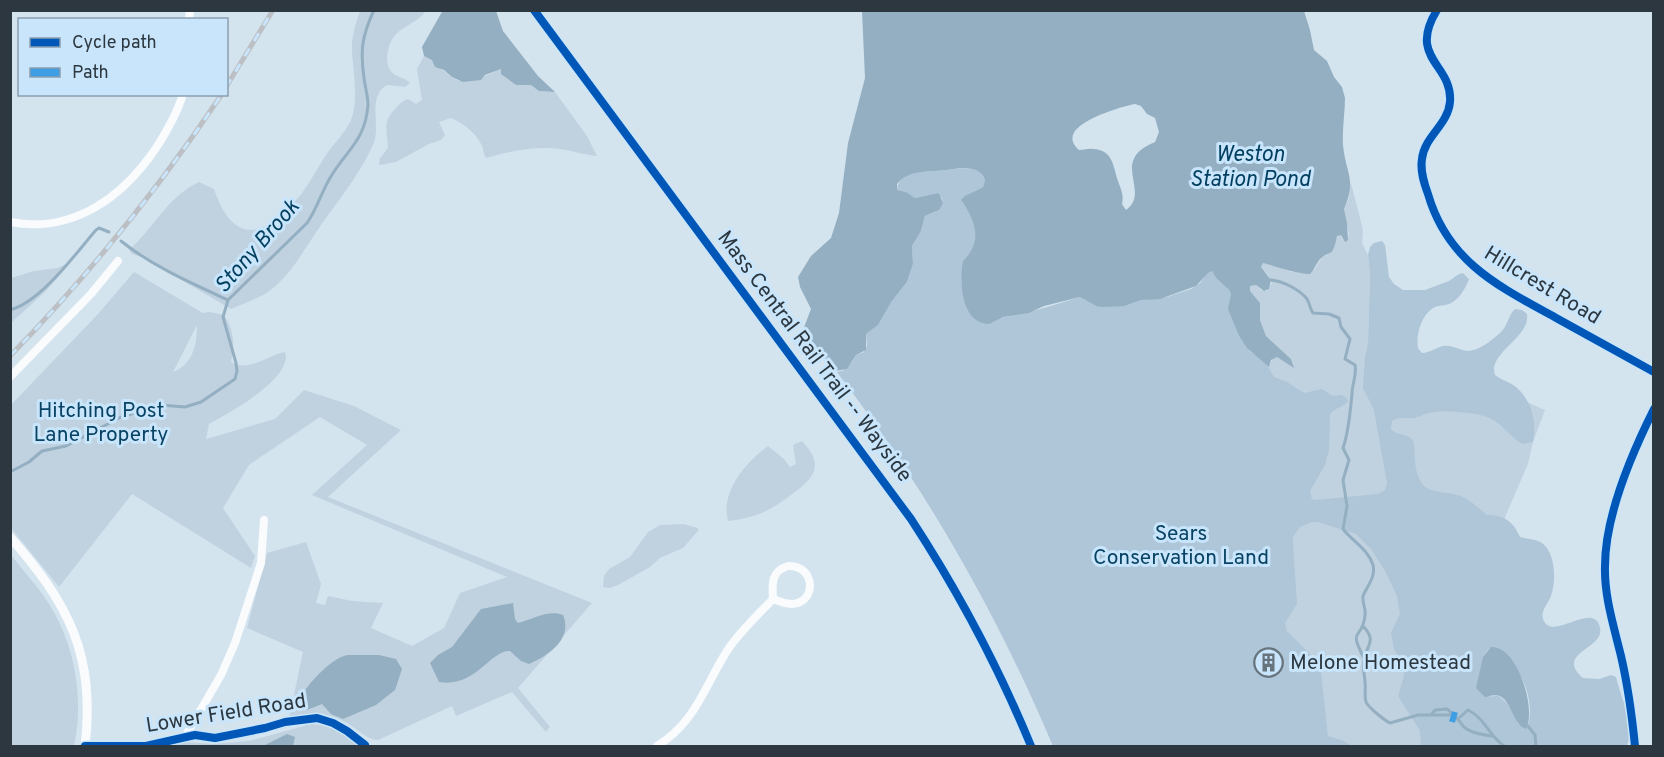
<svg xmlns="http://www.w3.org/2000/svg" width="1664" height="757" viewBox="0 0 1664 757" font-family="Overpass,sans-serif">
<rect width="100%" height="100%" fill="#d4e4ef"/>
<path fill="#c0d2e0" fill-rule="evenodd" d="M360 11H426C418 22 405 25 396 34 388 42 384 61 390 70 395 78 404 76 410 83L405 87 387 85C366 97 382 127 373 145 359 176 336 203 317 231 303 251 292 273 272 289 261 298 244 303 231 309L142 257 132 254 129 250C154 228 167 197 199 182L214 189C235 251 269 234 302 193 310 182 317 169 324 158 331 147 347 130 351 120 359 99 353 72 352 51 351 38 356 23 360 11Z
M424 56 433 60 440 69C446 71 448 75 453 78 469 87 486 75 501 69L504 76 516 85H531L540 91 555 92 587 136 597 156C585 155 573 151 560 149 536 146 509 151 486 158 483 153 484 149 481 144 474 131 464 124 451 118L439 122 445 135 441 140 429 144 396 162 379 165 380 158 388 148C387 129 382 122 396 108 400 104 402 101 408 99L416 104 422 100 417 69Z
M1351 183 1363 230 1362 243 1368 255 1370 274 1368 343 1365 357 1431 360 1545 410 1533 442 1528 464 1502 524 1530 746H1053C997 613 925 487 837 372L1270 364 1273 358 1277 357 1293 366 1291 359 1266 336 1260 320V303L1249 291 1250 286 1256 285 1261 290 1267 291 1272 283 1269 276 1261 267 1263 263 1282 268 1291 272 1314 270 1323 256C1338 253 1332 243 1339 234L1341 235 1343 240 1349 235 1344 209 1349 198Z
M71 262 45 292 11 323V278L34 271 57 268Z
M134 272 203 313 210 312 224 315C234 329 235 346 231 362 248 373 268 355 285 352 294 378 229 413 209 424L206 439 275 419 304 390 354 406 401 430 328 497 592 603 518 688 550 727 546 732 512 692 456 716 452 706 378 740C367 739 362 733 353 727 333 712 312 712 289 718L303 652 247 628 267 553 306 542 321 584 316 603 325 605 328 596 352 601 383 603 371 628 412 646 444 628 460 593 507 577 312 495 367 445 320 417 249 465 223 508 255 556 251 568 132 494 59 587 11 528V405L98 314ZM197 325C197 345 193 364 173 372Z
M802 441C822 462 818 475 796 491 772 510 759 517 728 521 720 492 746 462 768 446L784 459 790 467 796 464 793 445Z
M683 524 698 528V531L683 548 660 558 650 567 618 585 610 588 603 587 604 576 609 569 630 557 648 532 660 525Z
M11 555C21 568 33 581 43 595 74 638 85 695 74 746H11Z
M311 724C334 725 342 732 358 746H166L186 742 212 744 249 741Z"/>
<path fill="#aec6d8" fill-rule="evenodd" d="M970 168 980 172 985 180 983 187 971 193 962 202C974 213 980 235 973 251 971 256 967 257 965 262 958 282 962 304 976 320 1011 319 1045 308 1080 297L1096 306H1125L1141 300 1167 297 1191 289 1200 283 1209 271H1212L1216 278 1229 290 1231 294 1229 309 1239 336 1251 352 1264 360 1274 377 1287 382 1304 393 1322 389 1333 396 1342 395 1347 398 1348 401C1343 408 1334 407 1330 415L1329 450 1325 465 1310 491 1312 499 1315 500 1378 494 1385 490 1387 483 1374 410 1363 388 1365 357 1368 343 1370 274 1368 255 1370 247 1374 243 1382 241 1385 245 1389 277 1394 284 1403 290H1425L1449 281 1459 274 1463 273 1469 279C1466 288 1458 301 1449 304 1444 306 1439 305 1435 307 1421 314 1416 335 1418 348L1422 353C1430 353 1436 347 1444 346 1452 345 1459 350 1467 351 1479 351 1492 340 1500 333 1508 326 1508 315 1515 309L1522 310 1527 314C1531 337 1487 353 1495 375 1501 380 1510 382 1516 387 1532 401 1537 422 1533 442L1522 444C1510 437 1502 423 1489 418 1476 412 1443 410 1428 413 1423 415 1419 417 1414 418 1406 419 1399 416 1392 421L1391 429C1397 436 1406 433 1413 440 1416 454 1413 469 1421 482 1429 495 1448 491 1461 496 1472 501 1478 508 1487 515 1504 515 1513 521 1520 537 1527 539 1536 539 1542 543 1556 553 1556 582 1551 596 1548 604 1539 612 1544 621 1554 641 1594 600 1600 628 1605 649 1554 653 1583 678L1599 679 1611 675 1616 677C1621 698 1635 725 1627 746H1421L1420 731 1398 696 1404 676V668L1394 649 1391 633 1400 614 1397 596 1385 571 1371 549 1356 534 1318 522H1312L1300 527 1293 537V545L1297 604 1285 623 1287 631 1320 664 1328 736 1344 741 1352 746H1053C997 613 925 487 837 372 847 371 851 364 856 355L864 352 867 346 866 334 878 325 892 301 907 282 913 264 912 246 921 231 925 216 935 212 943 203 942 198 938 193 915 198 905 192 897 190C898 169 931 171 946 170 954 169 962 168 970 168ZM1495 647C1518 656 1539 706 1526 729L1518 724 1512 708 1498 696 1489 697 1483 657 1488 649Z"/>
<path fill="#94afc2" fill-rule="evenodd" d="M443 10 496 11 503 31 538 76 555 92 539 91 531 85H516L501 74V69L485 75 481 80 463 82 452 77 444 70 435 67 432 60 424 56 422 47Z
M862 11H1304L1310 30 1314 50 1327 61 1334 77 1342 87 1345 98C1345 113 1342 130 1343 145 1346 175 1357 179 1344 209L1347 223 1348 240 1345 242 1341 235 1337 236C1332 263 1328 247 1318 262 1315 266 1314 270 1310 274 1293 273 1279 267 1263 263L1261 267 1271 280 1269 289 1264 291 1256 285 1250 286V291L1260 303V320L1266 336 1291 359 1294 368 1277 357 1271 360 1269 367 1247 348 1239 336 1228 309 1231 294 1229 290 1216 278 1212 271 1209 272 1196 286 1160 299 1141 300 1125 306 1103 307 1096 306 1080 297 1044 306 1029 313 1003 317 989 324C961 324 959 281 963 261 983 242 976 221 961 200L965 196 983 187 985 180C982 174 981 172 975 170 966 166 956 169 946 170 930 172 909 169 897 184V190L906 192 915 198 938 193 940 195 943 203 939 210 925 216 921 231 912 246 913 264 907 282 892 301 878 325 866 334V350L856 355 847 369 835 371 803 330 811 309 800 287 798 277 811 256 831 238 839 213 848 143 865 78ZM1135 104 1141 106 1147 114 1155 118 1159 132 1155 142C1108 161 1152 191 1126 210L1122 204C1124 194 1121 190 1118 181 1113 166 1113 150 1093 149 1088 148 1084 150 1079 150 1051 126 1120 107 1135 104Z
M513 603 515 619 518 623C532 619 550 609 563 615 573 639 549 655 529 664L521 661 510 651C490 650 476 688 439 682L430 663 438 655 452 647 481 609Z
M1491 647C1517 645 1537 709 1526 729 1511 724 1512 694 1494 695 1491 695 1488 697 1485 697L1476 688 1483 657Z
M348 655H379L396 659 402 669 395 690 376 705 343 719 331 714 322 704 307 710 300 709 297 706C301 690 331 657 348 655Z
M287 734 295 737 293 746H263Z"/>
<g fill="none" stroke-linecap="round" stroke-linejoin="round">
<path stroke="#94afc2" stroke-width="3" d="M121 241C152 266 191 283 228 300
M1271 280C1283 281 1300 290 1307 299 1310 304 1310 309 1313 313L1329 314 1339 318 1341 327 1350 339 1345 359 1355 365C1357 376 1352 384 1352 394 1350 412 1349 431 1343 448L1349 460 1343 480 1347 506 1343 529C1352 541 1368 549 1373 565 1376 577 1367 586 1363 596 1362 603 1366 608 1365 615 1363 641 1347 626 1364 658
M10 310C41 302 76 253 96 230L99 228 109 232
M10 472 29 462 42 451 66 446 121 417 161 405 185 407 201 402 235 379 237 371 236 363 223 317 228 300 307 223C317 209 321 193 330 178 346 150 365 142 368 105 368 96 365 87 364 78 360 50 362 36 374 10
M1363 626C1377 641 1367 644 1364 660 1362 668 1365 675 1365 683 1366 689 1364 696 1366 702 1368 707 1384 720 1390 723L1418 715H1453
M1431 715 1435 710 1447 709C1454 714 1458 719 1463 726 1469 733 1484 735 1492 736
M1459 718 1468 710C1485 718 1489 736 1504 746
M1528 726 1535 735 1536 746"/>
<path stroke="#f9fbfd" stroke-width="8" d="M1437 10C1407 59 1453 64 1450 102 1448 125 1424 137 1422 159 1420 171 1424 183 1428 194 1448 263 1500 287 1558 319 1590 337 1622 354 1654 372
M189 20 190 10
M10 222C73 234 123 197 156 148 167 131 177 114 183 94
M10 377 91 294 118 261
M788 566C816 565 817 603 792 604 785 604 779 601 773 599 772 584 771 571 788 566Z
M185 737 221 675 235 643 261 563 264 520
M85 746H146L195 735 215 738 265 728 285 722 317 718 333 723 347 731 365 745
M657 746C696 722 704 687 727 651 739 632 757 616 773 599
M1635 746C1632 716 1628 686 1621 656 1614 627 1604 596 1605 566 1605 517 1632 453 1654 409"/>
<path stroke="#f9fbfd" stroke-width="9" d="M10 537C69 604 96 656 85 746"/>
<defs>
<path id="rail" d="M226 87 273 10
M10 356C89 275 159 188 222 94"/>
</defs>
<use href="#rail" stroke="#bcc0c4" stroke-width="5"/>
<use href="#rail" stroke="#c8e5fb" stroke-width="3" stroke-dasharray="9" stroke-linecap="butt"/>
<path stroke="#3d9ee3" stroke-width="6" stroke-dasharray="12 6" stroke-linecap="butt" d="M1452 722 1455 712"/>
<defs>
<path id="cycleway" d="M534 10 911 519C958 591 998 666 1031 746
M1437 10C1407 59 1453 64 1450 102 1448 125 1424 137 1422 159 1420 171 1424 183 1428 194 1448 263 1500 287 1558 319 1590 337 1622 354 1654 372
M85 746H146L195 735 215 738 265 728 285 722 317 718 333 723 347 731 365 745
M1635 746C1632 716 1628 686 1621 656 1614 627 1604 596 1605 566 1605 517 1632 453 1654 409"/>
</defs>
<use href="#cycleway" stroke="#c8e5fb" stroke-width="11"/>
<use href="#cycleway" stroke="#0057b8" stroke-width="8"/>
</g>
<defs>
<symbol id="building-ring" viewBox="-11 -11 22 22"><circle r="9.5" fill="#c8e5fb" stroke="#67747d" stroke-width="1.5"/><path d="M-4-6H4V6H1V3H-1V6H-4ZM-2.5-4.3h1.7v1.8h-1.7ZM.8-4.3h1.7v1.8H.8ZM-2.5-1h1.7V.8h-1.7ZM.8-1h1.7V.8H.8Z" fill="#67747d"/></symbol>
</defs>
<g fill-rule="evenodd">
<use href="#building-ring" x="1252" y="646" width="33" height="33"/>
</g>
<g text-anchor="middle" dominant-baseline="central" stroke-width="6" stroke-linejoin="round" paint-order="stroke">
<g font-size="21" fill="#2c373f" stroke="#c8e5fb">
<text transform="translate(1542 286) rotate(31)">Hillcrest Road</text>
<text transform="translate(814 357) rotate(53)">Mass Central Rail Trail -- Wayside</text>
<text transform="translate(226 714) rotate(-9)">Lower Field Road</text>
</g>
<g font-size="21" fill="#084364" stroke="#c8e5fb">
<text x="101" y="411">Hitching Post<tspan x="101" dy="24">Lane Property</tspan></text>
<text x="1181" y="534">Sears<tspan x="1181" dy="24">Conservation Land</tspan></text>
</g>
<g font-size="21" fill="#2c373f" stroke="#c8e5fb" text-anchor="start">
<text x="1290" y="663">Melone Homestead</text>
</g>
<g font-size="22" font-style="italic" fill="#013e5f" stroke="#c8e5fb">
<text x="1250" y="155">Weston<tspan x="1250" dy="25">Station Pond</tspan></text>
<text transform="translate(258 247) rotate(-49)">Stony Brook</text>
</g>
</g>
<rect width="1664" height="757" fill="none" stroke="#2c373f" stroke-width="24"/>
<rect x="18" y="18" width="210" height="78" fill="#c8e5fb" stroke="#8a9fb0" stroke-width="1.5"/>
<rect x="30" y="38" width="30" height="9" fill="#0057b8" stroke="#8a9fb0" stroke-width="1.5"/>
<text x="72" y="48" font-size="18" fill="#2c373f">Cycle path</text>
<rect x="30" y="68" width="30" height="9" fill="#3d9ee3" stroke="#8a9fb0" stroke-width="1.5"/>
<text x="72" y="78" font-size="18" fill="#2c373f">Path</text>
</svg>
